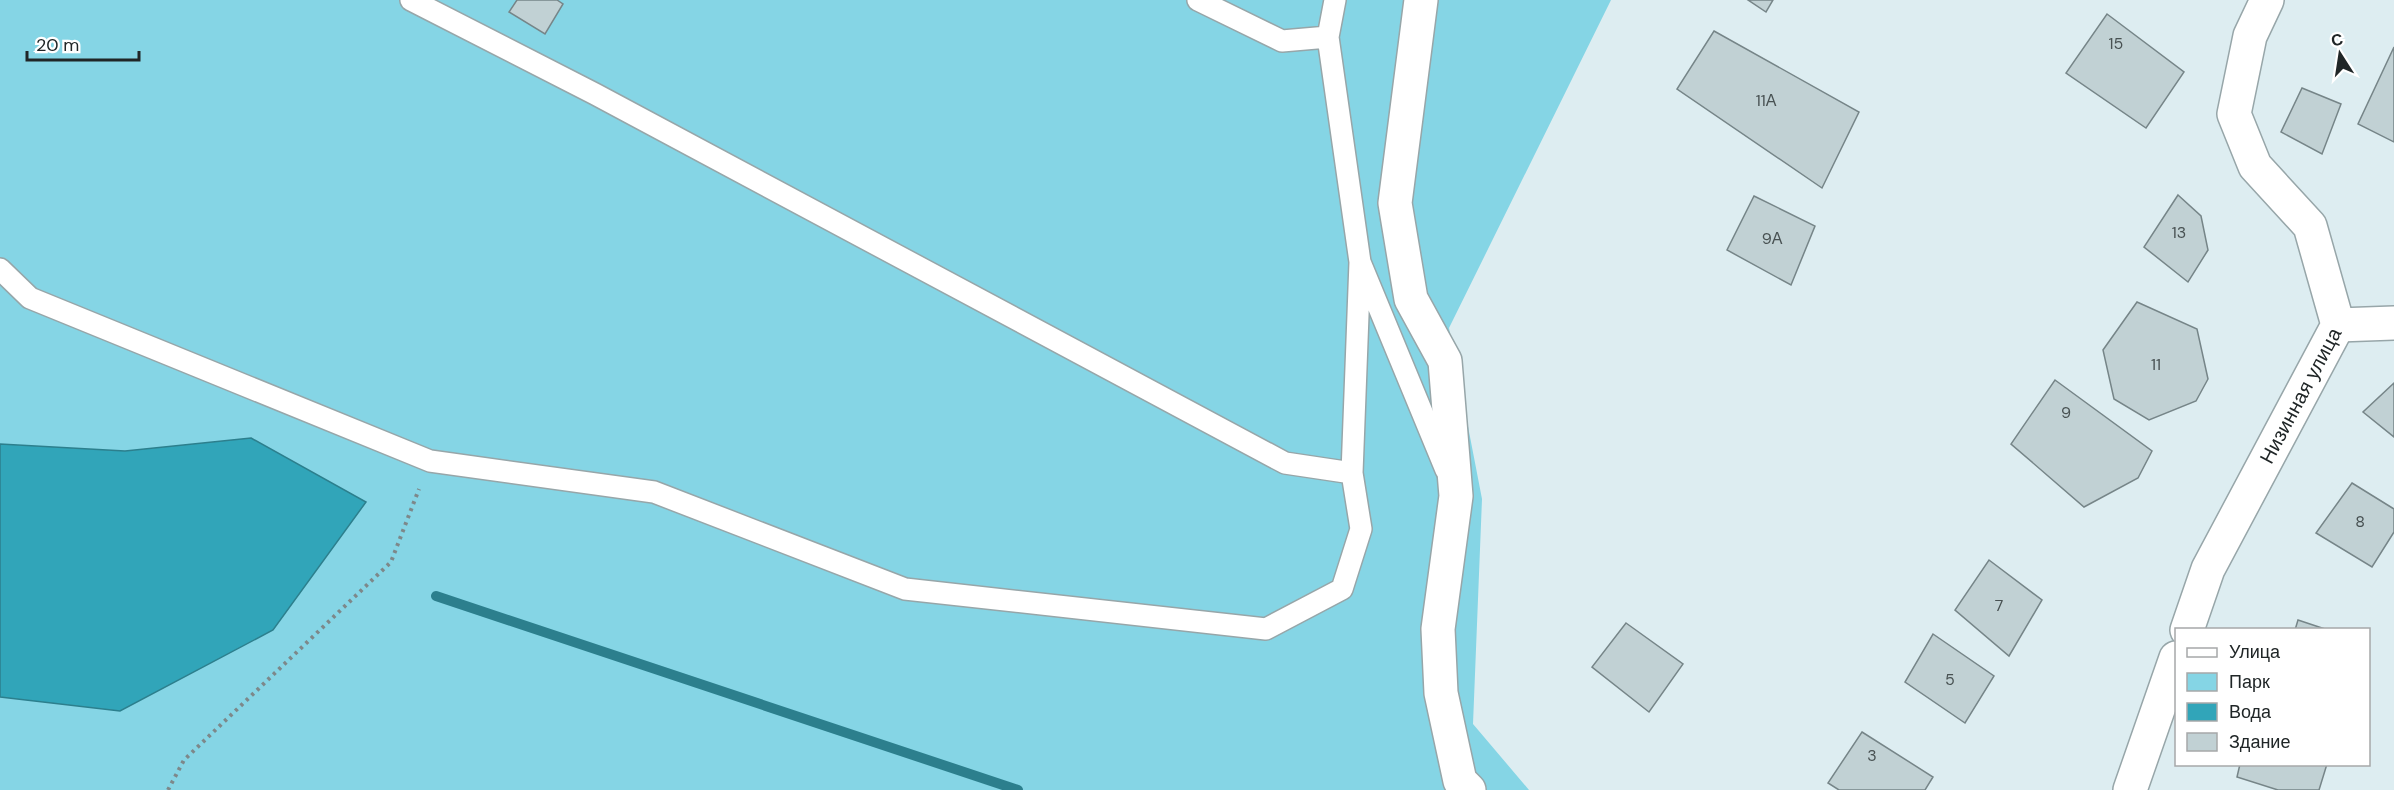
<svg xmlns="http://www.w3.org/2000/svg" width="2394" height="790" viewBox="0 0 2394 790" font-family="'DM Sans',sans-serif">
<rect width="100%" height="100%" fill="#ddedf1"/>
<path fill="#85d5e5" d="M0 0H1611L1449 328 1482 499 1473 724 1529 790H0V697L120 711 273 630 365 502 251 438 125 451 0 444Z"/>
<path fill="#31a5b9" stroke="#2c7f8d" stroke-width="1.5" d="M251 438 366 502 273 630 120 711 0 697V444L125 451Z"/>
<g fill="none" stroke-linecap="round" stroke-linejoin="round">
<path stroke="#2c7f8d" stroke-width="10" d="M436 596 1018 790"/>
</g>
<path fill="#c1d1d4" stroke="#768588" stroke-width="1.5" d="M517 0H557L563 4 545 34 509 12Z
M1748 0H1773L1766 12Z
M2107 14 2184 72 2146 128 2066 73Z
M1714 31 1859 112 1822 188 1677 89Z
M2394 47V142L2358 124Z
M2302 88 2341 104 2322 154 2281 132Z
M2178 195 2201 216 2208 250 2188 282 2144 247Z
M1754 196 1815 226 1791 285 1727 250Z
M2137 302 2197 329 2208 379 2196 401 2149 420 2114 399 2103 350Z
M2055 380 2152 451 2138 478 2084 507 2011 444Z
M2394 383V437L2363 412Z
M2352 483 2394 509V532L2372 567 2316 533Z
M1989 560 2042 600 2009 656 1955 610Z
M2298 620 2328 630H2295Z
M1626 623 1683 664 1649 712 1592 667Z
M1933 634 1994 676 1965 723 1905 682Z
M1862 732 1933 777 1925 790H1839L1828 783Z
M2240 764H2327L2319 790H2278L2237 777Z"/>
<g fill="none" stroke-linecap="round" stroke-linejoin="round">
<defs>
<path id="service" d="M411 0 595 94 1285 463 1352 473
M1198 0 1282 41 1328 37
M1335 0 1328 37 1360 262 1446 470
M0 269 30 298 430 461 654 492 905 589 1266 629 1342 589 1361 529 1352 473 1360 262"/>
<g id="minor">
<path d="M1421 0 1395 203 1411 299 1445 361 1456 496 1438 629 1441 693 1460 781 1469 790"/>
<path d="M2338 325 2394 323"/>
<path id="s1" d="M2187 630 2208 569 2338 325 2310 226 2255 166 2234 114 2250 36 2267 0"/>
<path d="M2130 790 2176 658"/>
</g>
</defs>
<use href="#service" stroke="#97a6a9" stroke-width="24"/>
<use href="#minor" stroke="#97a6a9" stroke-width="36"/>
<path stroke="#7d888a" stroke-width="4" stroke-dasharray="3 4.5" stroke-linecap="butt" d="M168 790 184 760 391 562 419 489"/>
<use href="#service" stroke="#fff" stroke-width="21"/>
<use href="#minor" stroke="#fff" stroke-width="33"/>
</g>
<g text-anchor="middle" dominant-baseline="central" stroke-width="4.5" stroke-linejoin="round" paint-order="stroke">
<g font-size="16" fill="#485152">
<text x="2116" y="43">15</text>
<text x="1766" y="100">11А</text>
<text x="2179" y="232">13</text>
<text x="1772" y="238">9А</text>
<text x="2156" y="364">11</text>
<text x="2066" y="412">9</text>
<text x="2360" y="521">8</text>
<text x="1999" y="605">7</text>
<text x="1950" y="679">5</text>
<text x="1872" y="755">3</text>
</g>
<g font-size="20" fill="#202627" stroke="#fff">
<text stroke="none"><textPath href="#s1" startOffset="261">Низинная улица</textPath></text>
</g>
</g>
<rect x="2175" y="628" width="195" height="138" fill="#ffffff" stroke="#a6a8a9" stroke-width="1.5"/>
<rect x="2187" y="648" width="30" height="9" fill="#ffffff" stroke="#a6a8a9" stroke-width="1.5"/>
<text x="2229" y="658" font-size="18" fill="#202627">Улица</text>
<rect x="2187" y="673" width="30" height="18" fill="#85d5e5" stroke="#a6a8a9" stroke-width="1.5"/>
<text x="2229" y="688" font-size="18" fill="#202627">Парк</text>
<rect x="2187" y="703" width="30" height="18" fill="#31a5b9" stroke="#a6a8a9" stroke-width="1.5"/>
<text x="2229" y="718" font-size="18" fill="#202627">Вода</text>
<rect x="2187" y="733" width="30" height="18" fill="#c1d1d4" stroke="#a6a8a9" stroke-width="1.5"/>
<text x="2229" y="748" font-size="18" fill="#202627">Здание</text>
<g transform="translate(2340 54) rotate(348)" stroke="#ffffff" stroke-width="4.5" paint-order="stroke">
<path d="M0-4.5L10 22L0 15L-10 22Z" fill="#202627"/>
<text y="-9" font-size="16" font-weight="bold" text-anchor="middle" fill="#202627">С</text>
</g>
<path d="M27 51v9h112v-9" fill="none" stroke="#202627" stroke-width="3"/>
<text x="36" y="51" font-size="18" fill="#202627" stroke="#ffffff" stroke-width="4.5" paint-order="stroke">20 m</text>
</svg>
